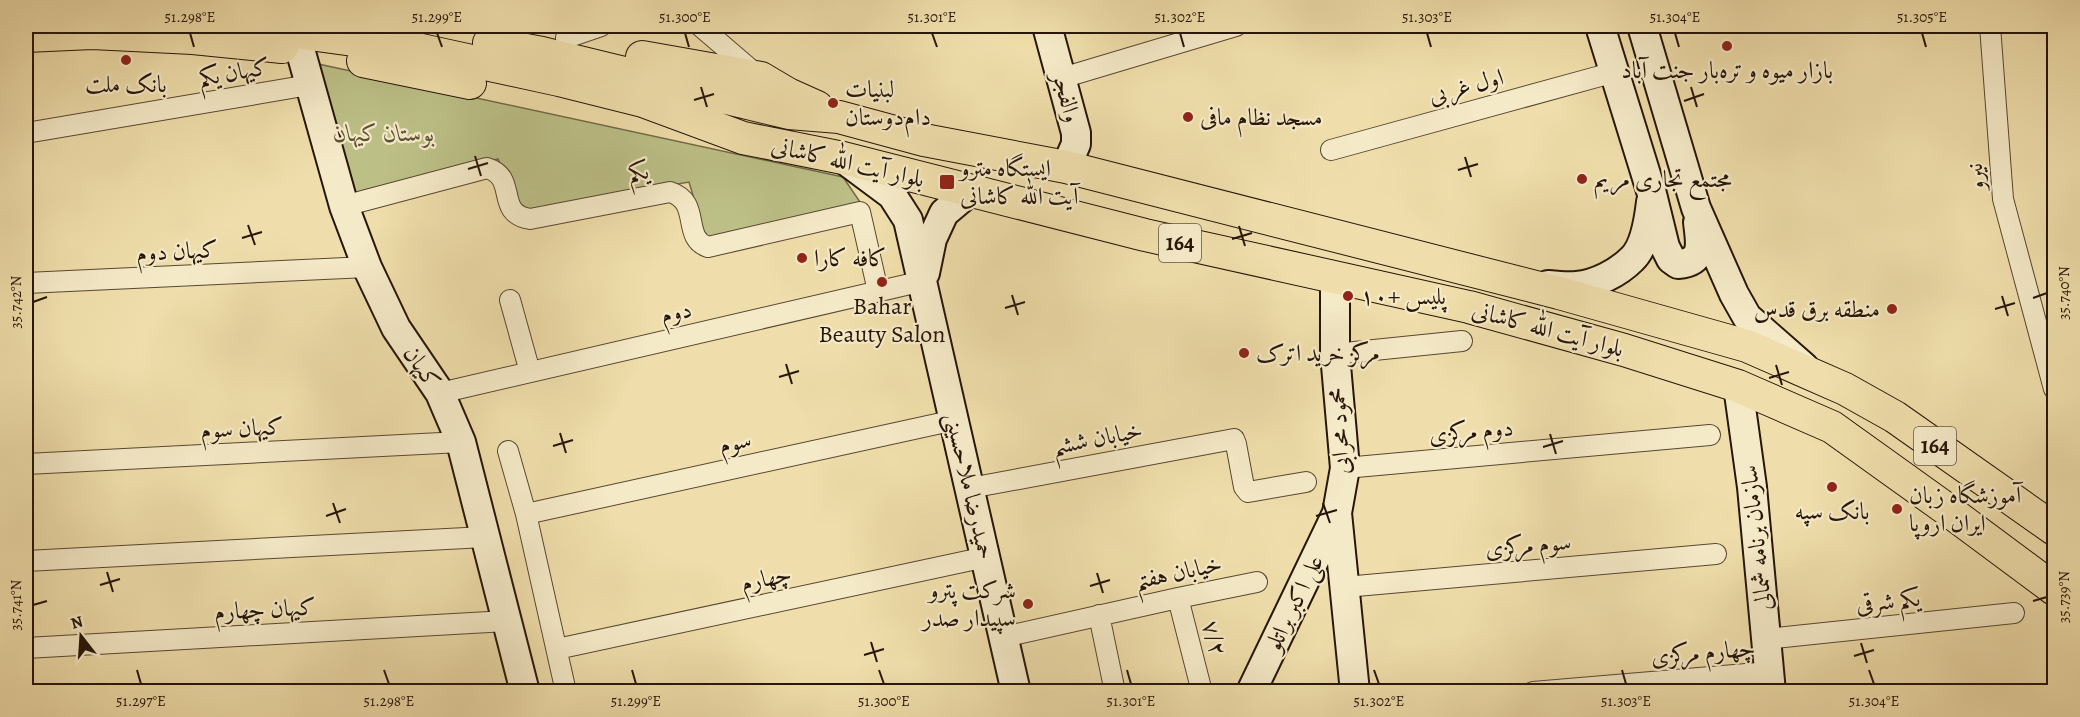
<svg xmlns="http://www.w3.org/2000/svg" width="2080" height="717" viewBox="0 0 2080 717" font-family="Alegreya,Amiri,serif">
<rect width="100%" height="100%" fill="#efdeab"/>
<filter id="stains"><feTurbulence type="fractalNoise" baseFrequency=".00333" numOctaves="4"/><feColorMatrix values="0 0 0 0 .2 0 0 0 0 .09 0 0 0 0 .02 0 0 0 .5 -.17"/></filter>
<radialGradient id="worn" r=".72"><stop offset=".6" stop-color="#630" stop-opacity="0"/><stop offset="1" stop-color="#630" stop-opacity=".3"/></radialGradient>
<path fill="#bcc087" stroke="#716a48" stroke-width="1.5" d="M309 62 843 177 862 205 706 239 689 182 520 211 498 159 347 199Z"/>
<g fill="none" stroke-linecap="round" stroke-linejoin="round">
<defs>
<path id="street" d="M700 26 756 74
M1990 26 2003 199 2054 389
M566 38 601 26
M1062 78 1236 26
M26 133 309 85
M1331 150 1615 72
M344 206 487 168C519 178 494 213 530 219L670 192C702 202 681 238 708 247L860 212 878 291
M26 283 367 267
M510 300 530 372
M1335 354 1462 341
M440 393 923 281
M508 451 526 514 566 692
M26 464 461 442
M1345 468 1710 435
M970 488 1234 439 1236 444 1244 487 1248 492 1306 482
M526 514 955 420
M26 561 485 537
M1345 587 1716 554
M1178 598 1202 692
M1099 615 1115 692
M1004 637 1178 598 1257 582
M1766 639 2014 613
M26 648 507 621
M557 649 986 557
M1533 692 1770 672"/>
<path id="secondary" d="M1047 26 1076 133V144L1066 167
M1600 26 1652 194 1665 247 1671 259 1678 264C1706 262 1700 242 1698 222
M1642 26 1696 208 1734 294 1747 317 1804 367
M300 49 344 206 367 267 396 328 440 393 461 442 525 692
M845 160 892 195 908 220 1016 692
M925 273 932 239 944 213 969 192
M1335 278V354L1345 468 1337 513 1355 692
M1548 285C1558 286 1568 287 1577 286 1596 284 1618 273 1632 259 1645 247 1649 219 1651 202
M1738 386 1752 487 1771 692
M1251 692 1337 513"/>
<path id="primary" d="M252 26 412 48 559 80 643 101 743 138 843 158 1145 235 1469 307 1624 350 1738 386 1832 427 1945 508 2054 589
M26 36 92 33 193 38 282 47
M489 43 542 53 789 113 839 117 924 140 1066 167 1559 293 1747 346 1845 389 1895 417 2054 529
M642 57 761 78 788 94 817 107
M363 61 470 83"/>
</defs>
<use href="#street" stroke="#584731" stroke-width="22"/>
<use href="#secondary" stroke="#261508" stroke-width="32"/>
<use href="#primary" stroke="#261508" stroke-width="34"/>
<use href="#street" stroke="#f5eac8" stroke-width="20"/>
<use href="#secondary" stroke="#f5eac8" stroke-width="28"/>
<use href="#primary" stroke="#efdeab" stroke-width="32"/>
</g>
<path fill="none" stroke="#261508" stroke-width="2" d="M190 33 194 47M437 33 442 47M685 33 689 47M932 33 937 47M1180 33 1184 47M1427 33 1431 47M1675 33 1679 47M1922 33 1926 47M701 87 707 107M1691 87 1697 107M694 100 714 94M1684 101 1704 94M475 156 481 176M1465 157 1471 177M468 169 488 163M1458 170 1478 164M248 225 255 245M1239 226 1245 246M242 238 262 232M1232 239 1252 233M1012 295 1018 315M2002 296 2008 316M2033 298 2047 293M33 302 47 297M1005 308 1025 302M1995 309 2015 303M786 364 792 384M1776 365 1782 385M779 377 799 371M1769 378 1789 372M560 433 566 453M1550 434 1556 454M553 446 573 440M1543 447 1563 441M333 503 340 523M1323 503 1330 523M326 516 346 509M1316 516 1337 510M107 572 113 592M1097 573 1103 593M100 585 120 579M1090 586 1110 580M2033 601 2047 597M33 605 47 601M871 642 877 662M1861 643 1867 663M864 655 884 649M1854 656 1874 650M137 670 141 684M384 670 389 684M632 670 636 684M879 670 884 684M1127 670 1131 684M1374 670 1379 684M1622 670 1626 684M1869 670 1874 684"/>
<g fill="#8f2418" stroke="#f5eac8" stroke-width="2">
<circle cx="1727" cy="46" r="6"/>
<circle cx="126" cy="60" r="6"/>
<circle cx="833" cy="103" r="6"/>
<circle cx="1188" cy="117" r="6"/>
<circle cx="1582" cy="179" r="6"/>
<rect x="939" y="174" width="16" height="16" rx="3"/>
<circle cx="802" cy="258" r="6"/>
<circle cx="882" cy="282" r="6"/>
<circle cx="1348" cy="296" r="6"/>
<circle cx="1892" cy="309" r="6"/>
<circle cx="1244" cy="353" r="6"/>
<circle cx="1832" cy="487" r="6"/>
<circle cx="1897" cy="509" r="6"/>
<circle cx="1028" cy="604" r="6"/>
</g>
<g text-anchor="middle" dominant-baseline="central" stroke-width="4.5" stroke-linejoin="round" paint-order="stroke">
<g fill="#f5eac8" stroke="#645542" stroke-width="1.5">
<rect x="1159" y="224" width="42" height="38" rx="4.5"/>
<rect x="1914" y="427" width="42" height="38" rx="4.5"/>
</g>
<g font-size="22" font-weight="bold" fill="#261508">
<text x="1180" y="243">164</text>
<text x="1935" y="446">164</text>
</g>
<g font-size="24" fill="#261508" stroke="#f5eac8" text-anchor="start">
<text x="1727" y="70" text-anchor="middle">بازار میوه و تره‌بار جنت آباد</text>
<text x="126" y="84" text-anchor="middle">بانک ملت</text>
<text x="845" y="89">لبنیات<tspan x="845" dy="28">دام‌دوستان</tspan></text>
<text x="1200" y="117">مسجد نظام مافی</text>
<text x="960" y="168">ایستگاه مترو<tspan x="960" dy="28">آیت الله کاشانی</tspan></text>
<text x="1594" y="179">مجتمع تجاری مریم</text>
<text x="814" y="258">کافه کارا</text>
<text x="1360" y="296">پلیس +۱۰</text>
<text x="882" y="306" text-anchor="middle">Bahar<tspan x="882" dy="28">Beauty Salon</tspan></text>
<text x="1880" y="309" text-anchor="end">منطقه برق قدس</text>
<text x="1256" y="353">مرکز خرید اترک</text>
<text x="1909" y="495">آموزشگاه زبان<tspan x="1909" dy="28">ایران اروپا</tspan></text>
<text x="1832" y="511" text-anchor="middle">بانک سپه</text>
<text x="1016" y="590" text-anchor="end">شرکت پترو<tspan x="1016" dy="28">سپیدار صدر</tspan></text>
</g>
<g font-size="24" fill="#261508" stroke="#f5eac8">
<text transform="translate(234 72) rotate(-10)">کیهان یکم</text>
<text transform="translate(1466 86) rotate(-15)">اول غربی</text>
<text transform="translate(1067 97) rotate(75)">والفجر</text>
<text transform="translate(848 162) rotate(13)">بلوار آیت الله کاشانی</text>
<text transform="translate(638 172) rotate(-11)">یکم</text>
<text transform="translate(1975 177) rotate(-96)">نیرو</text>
<text transform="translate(177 251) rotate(-3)">کیهان دوم</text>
<text transform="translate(676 312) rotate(-13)">دوم</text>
<text transform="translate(1548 329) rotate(15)">بلوار آیت الله کاشانی</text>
<text transform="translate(422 367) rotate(56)">کیهان</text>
<text transform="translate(242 428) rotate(-3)">کیهان سوم</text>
<text transform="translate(1339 431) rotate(-93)">محمود محرابی</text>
<text transform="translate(1471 431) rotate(-5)">دوم مرکزی</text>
<text transform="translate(1097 438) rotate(-11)">خیابان ششم</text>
<text transform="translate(735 442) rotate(-12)">سوم</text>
<text transform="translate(970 486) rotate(77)">حمیدرضا ملاحسینی</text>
<text transform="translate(1756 538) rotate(-96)">سازمان برنامه شمالی</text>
<text transform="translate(1528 545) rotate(-5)">سوم مرکزی</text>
<text transform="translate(1178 572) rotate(-12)">خیابان هفتم</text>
<text transform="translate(766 578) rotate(-12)">چهارم</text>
<text transform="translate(1888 601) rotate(-6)">یکم شرقی</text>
<text transform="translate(1294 603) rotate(-64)">علی اکبر براتلو</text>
<text transform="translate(265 609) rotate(-3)">کیهان چهارم</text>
<text transform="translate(1215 638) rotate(75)">۷/۲</text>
<text transform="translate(1703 652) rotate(-5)">چهارم مرکزی</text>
</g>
<g font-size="24" font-style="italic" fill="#5a5134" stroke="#f5eac8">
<text x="384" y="133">بوستان کیهان</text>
</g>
</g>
<rect width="2080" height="717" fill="none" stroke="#efdeab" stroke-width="66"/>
<g transform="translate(81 636) rotate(343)" stroke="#f5eac8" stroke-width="4.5" paint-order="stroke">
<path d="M0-4.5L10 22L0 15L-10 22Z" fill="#261508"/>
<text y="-9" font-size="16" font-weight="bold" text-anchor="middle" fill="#261508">N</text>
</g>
<rect x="33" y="33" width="2014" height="651" fill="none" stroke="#261508" stroke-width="2"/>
<g font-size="15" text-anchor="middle" fill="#261508">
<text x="190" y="22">51.298°E</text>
<text x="437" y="22">51.299°E</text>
<text x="685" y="22">51.300°E</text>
<text x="932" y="22">51.301°E</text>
<text x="1180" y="22">51.302°E</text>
<text x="1427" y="22">51.303°E</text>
<text x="1675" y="22">51.304°E</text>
<text x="1922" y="22">51.305°E</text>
<text transform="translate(2064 293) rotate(-90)" y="5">35.740°N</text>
<text transform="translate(16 302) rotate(-90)" y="5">35.742°N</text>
<text transform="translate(2064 597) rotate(-90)" y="5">35.739°N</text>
<text transform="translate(16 605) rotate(-90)" y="5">35.741°N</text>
<text x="141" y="706">51.297°E</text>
<text x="389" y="706">51.298°E</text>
<text x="636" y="706">51.299°E</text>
<text x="884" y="706">51.300°E</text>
<text x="1131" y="706">51.301°E</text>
<text x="1379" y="706">51.302°E</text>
<text x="1626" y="706">51.303°E</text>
<text x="1874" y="706">51.304°E</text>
</g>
<rect width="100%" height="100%" filter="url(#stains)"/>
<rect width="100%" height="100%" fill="url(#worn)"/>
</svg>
